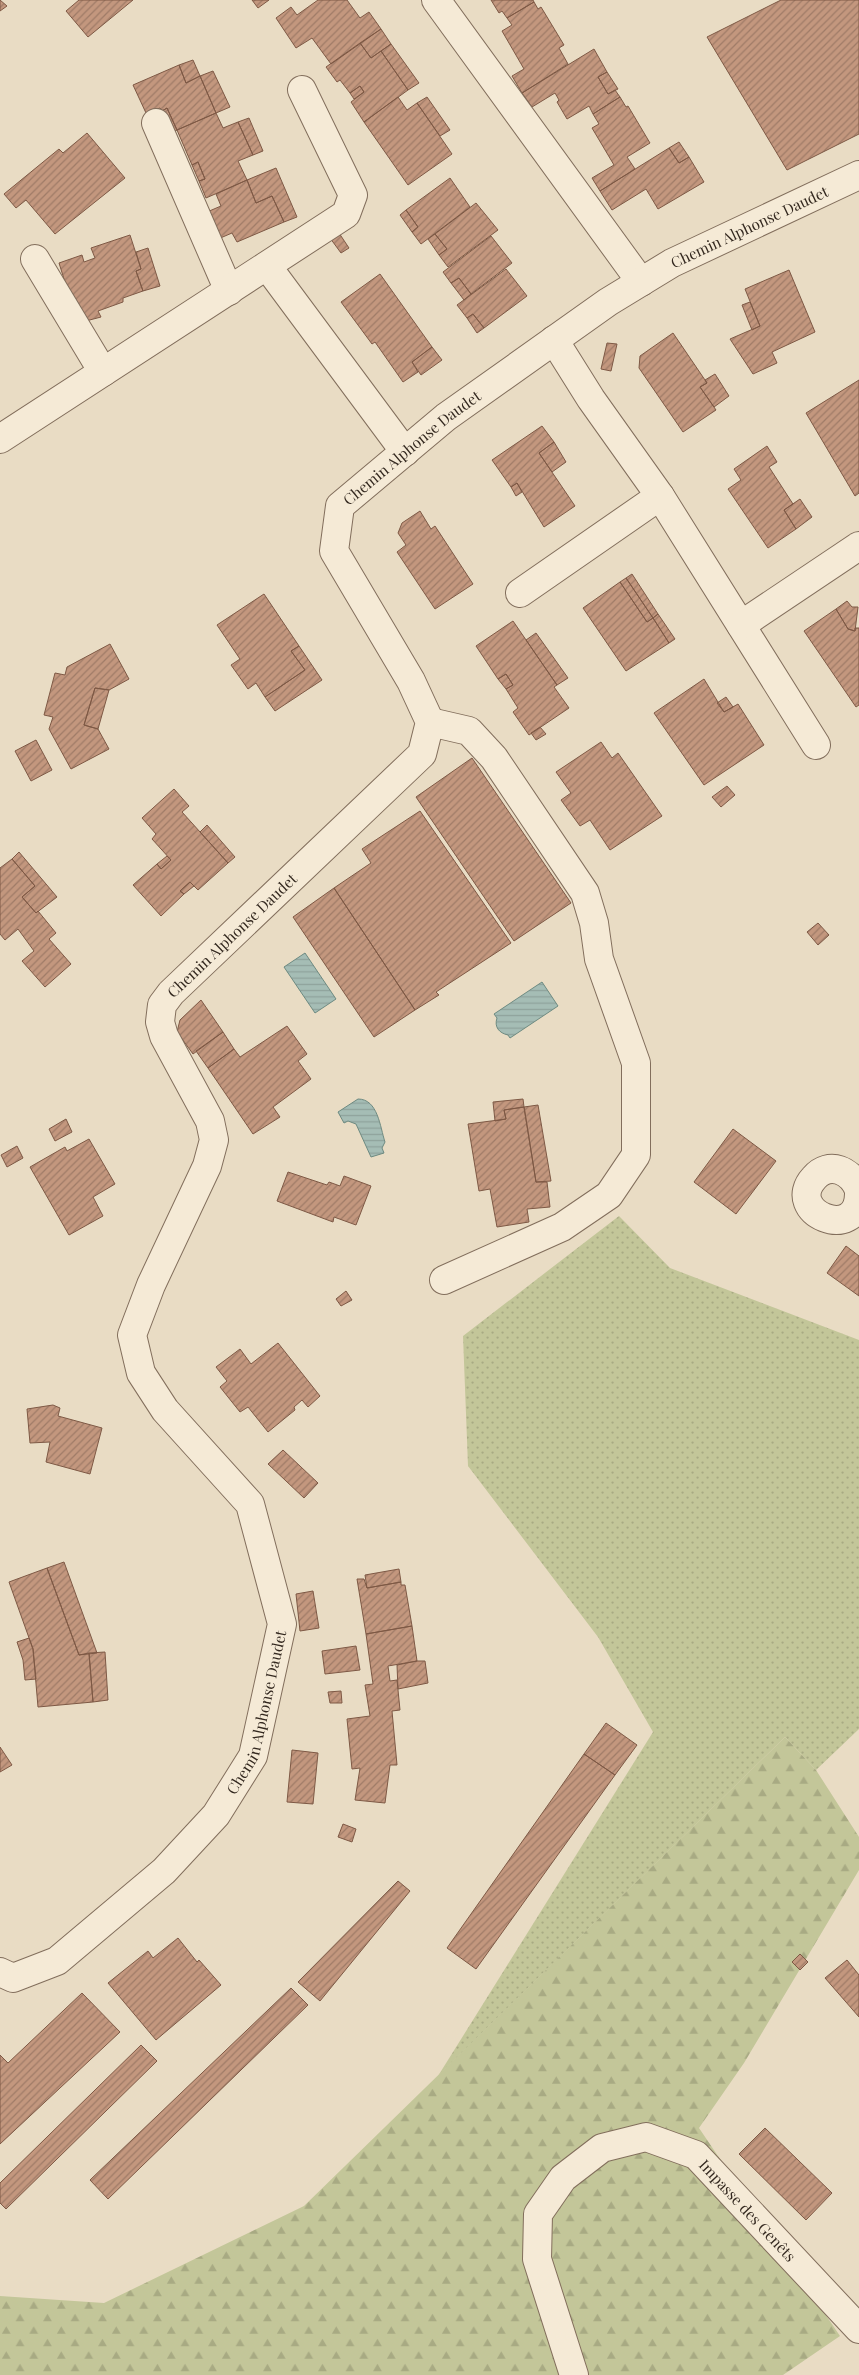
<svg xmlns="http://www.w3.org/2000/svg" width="859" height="2375" viewBox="0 0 859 2375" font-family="'Playfair Display',serif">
<defs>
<pattern id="grass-dots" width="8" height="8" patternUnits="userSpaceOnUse" patternTransform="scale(1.25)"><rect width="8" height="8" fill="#c3c699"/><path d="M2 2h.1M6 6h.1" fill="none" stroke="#a8aa83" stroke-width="1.8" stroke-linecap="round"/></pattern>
<pattern id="forest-firs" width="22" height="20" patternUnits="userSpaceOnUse" patternTransform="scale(1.25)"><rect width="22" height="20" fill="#c3c699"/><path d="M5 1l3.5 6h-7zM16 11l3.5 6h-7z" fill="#a8aa83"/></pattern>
<pattern id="water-rules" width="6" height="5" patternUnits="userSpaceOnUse" patternTransform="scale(1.25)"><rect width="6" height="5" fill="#a5bdb5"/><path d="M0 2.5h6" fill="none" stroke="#8ea29b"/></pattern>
<pattern id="building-hatch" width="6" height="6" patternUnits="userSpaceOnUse" patternTransform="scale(1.25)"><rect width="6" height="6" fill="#c3977e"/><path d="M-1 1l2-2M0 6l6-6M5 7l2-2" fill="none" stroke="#9f7b67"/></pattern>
</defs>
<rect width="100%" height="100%" fill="#e9dcc4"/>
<path fill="url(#grass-dots)" d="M619 1216 670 1268 859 1340V1729L816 1770 785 1737 438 2076 653 1732 598 1637 468 1466 463 1336Z"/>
<path fill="url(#forest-firs)" d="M785 1737 816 1770 859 1837V1870L744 2063 699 2128 840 2336 783 2375H0V2296L104 2303 304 2206Z"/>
<path fill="url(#water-rules)" stroke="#6d8a81" d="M305 953 336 999 315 1013 284 967Z
M542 982 558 1006 510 1038 508 1035C499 1033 494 1027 497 1018L494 1014Z
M358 1099C378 1099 380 1127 385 1142L382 1148 384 1153 371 1157 356 1124 348 1121 344 1123 338 1112Z"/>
<path fill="url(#building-hatch)" stroke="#7e5945" d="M0 0 7 6 0 11Z
M79 0H133L88 37 66 11Z
M252 0H269L258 8Z
M318 0H347L360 18 369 12 381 29 331 64 312 38 296 48 276 18 291 7 297 15Z
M491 0H533L534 2 507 18 502 11 499 13Z
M781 0H859V134L787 170 707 37Z
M534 2 538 9 541 7 564 45 559 48 568 64 522 93 512 76 524 69 502 31 512 25 507 18Z
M381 29 391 44 371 58 360 43Z
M360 43 371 58 381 51 408 90 364 122 351 102 364 92 360 86 350 93 340 80 337 82 326 67Z
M391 44 419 83 408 90 381 51Z
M594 49 607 72 598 77 608 94 615 90 620 97 593 114 589 106 567 119 557 102 559 100 555 93 532 107 522 93Z
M193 60 200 76 186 83 179 65Z
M179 65 186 83 200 76 216 113 177 130 167 108 162 111 160 108 146 113 133 85Z
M213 71 230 107 216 113 200 76Z
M607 72 618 89 608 94 598 77Z
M360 86 364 92 354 99 350 93Z
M398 97 407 110 417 103 452 154 408 185 364 122Z
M427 97 450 130 440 136 417 103Z
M620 97 626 107 628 106 650 143 627 157 635 169 600 191 592 178 614 165 592 128 599 124 593 114Z
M167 108 177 130 171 133 162 111Z
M216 113 223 128 238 122 253 155 238 161 247 180 206 198 199 181 205 179 198 162 192 165 177 130Z
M249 118 263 151 253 155 238 122Z
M87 133 125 178 55 234 26 200 16 208 4 194 59 149 63 153Z
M679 142 689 157 679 163 669 148Z
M669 148 679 163 689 157 704 182 658 209 646 189 612 210 600 191Z
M198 162 205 179 199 181 192 165Z
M276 168 297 217 284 222 272 196 256 203 247 180Z
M450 178 470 207 421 244 412 232 418 227 406 210Z
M247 180 256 203 272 196 284 222 237 242 232 233 218 239 207 212 221 206 216 194Z
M476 203 498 230 448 267 439 255 447 249 435 234Z
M406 210 418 227 412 232 400 215Z
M339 233 349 248 341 253 330 238Z
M435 234 447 249 439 255 428 239Z
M130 235 141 269 136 271 143 291 123 298V302L98 311 101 317 82 322 73 294 69 295 59 263 82 255 84 262 95 258 91 248Z
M491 236 512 263 471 294 459 278 451 283 443 272Z
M148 248 160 286 143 291 136 271 141 269 136 252Z
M506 269 527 296 484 328 473 314 467 318 457 305Z
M789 270 815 332 772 352 777 363 753 374 730 339 760 326 745 289Z
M380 274 432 347 412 362 418 372 403 382 375 342 372 344 341 302Z
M459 278 471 294 464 300 451 283Z
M750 302 760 326 752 330 742 305Z
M473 314 484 328 477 333 467 318Z
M673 333 705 380 707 383 700 387 716 410 683 432 639 368 640 356Z
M607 343 617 344 611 371 601 369Z
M432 347 442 360 421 375 412 362Z
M715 374 729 396 714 407 700 387 707 383 705 380Z
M859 380V493L855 496 806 413Z
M542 426 554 442 539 453 575 506 544 527 517 483 511 487 492 460Z
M554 442 566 462 552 472 539 453Z
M767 446 777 462 769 467 793 504 784 510 796 529 768 548 728 489 741 480 734 469Z
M517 483 522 492 516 496 511 487Z
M800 499 812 517 796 529 784 510Z
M420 511 431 529 435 526 473 584 435 609 397 552 406 545 398 533 402 523Z
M632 574 658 614 653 618 626 578Z
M626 578 653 618 647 622 620 582Z
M620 582 647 622 653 618 669 643 626 671 583 608Z
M264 594 299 646 291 651 305 670 265 697 256 683 248 689 231 665 240 659 217 625Z
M847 601 852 607H858L855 631 848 629 836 609Z
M836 609 848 629 855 631V628H859V705L856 707 804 631Z
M658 614 675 639 669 643 653 618Z
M513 621 557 685 554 687 569 708 529 735 513 712 518 708 506 689 513 685 506 674 498 679 476 646Z
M536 633 568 678 557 685 526 640Z
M110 644 129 679 109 690 95 688 84 725 98 729 109 749 71 769 49 729 53 717 44 715 55 673 65 675 67 667Z
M299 646 322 680 275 711 265 697 305 670 291 651Z
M506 674 513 685 506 689 498 679Z
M704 679 724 712 738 704 764 745 704 785 654 713Z
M95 688 109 690 98 729 84 725Z
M726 697 733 707 724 712 717 703Z
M540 727 546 734 536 740 531 733Z
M36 740 52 770 31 781 15 751Z
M601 742 612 758 618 753 662 816 610 850 590 820 580 826 561 800 571 793 556 772Z
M472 758 571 903 514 941 416 797Z
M727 786 735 795 721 807 712 797Z
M174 789 189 806 182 812 228 863 198 890 190 882 180 891 184 894 161 916 133 885 157 864 161 869 171 860 152 839 156 834 142 818Z
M420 811 511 943 436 992 439 995 415 1010 334 888 371 863 362 849Z
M207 825 235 857 228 863 200 832Z
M19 852 57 897 36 913 22 897 35 886 12 859Z
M167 856 171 860 161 869 157 864Z
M12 859 35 886 22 897 36 913 38 911 56 933 49 939 71 964 45 987 22 961 34 951 18 929 5 940 0 934V868Z
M190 882 194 886 184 894 180 891Z
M334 888 415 1010 374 1037 293 917Z
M818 923 829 935 818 945 807 932Z
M201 1000 223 1032 193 1054 177 1032 180 1020Z
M287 1026 307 1054 298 1061 311 1079 273 1107 280 1117 253 1134 208 1068 234 1049 240 1057Z
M223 1032 234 1049 208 1068 196 1051Z
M523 1099 524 1107 504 1110 506 1119 495 1121 493 1102Z
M538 1105 551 1181 536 1182 524 1107Z
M524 1107 536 1182H547L550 1207 527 1209 529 1222 497 1227 490 1189 479 1191 468 1124 506 1119 504 1110Z
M66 1119 72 1132 55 1141 49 1129Z
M733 1129 776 1161 736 1214 694 1182Z
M89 1139 115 1184 93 1197 103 1216 69 1235 30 1167 65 1147 67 1151Z
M17 1146 23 1158 7 1167 1 1155Z
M288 1172 327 1185 329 1182 340 1186 344 1176 371 1186 356 1225 334 1217 333 1222 277 1201Z
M846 1246 859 1256V1296L827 1273Z
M346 1291 352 1300 341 1306 336 1299Z
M278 1343 320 1396 308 1407 302 1400 294 1407 295 1410 268 1432 248 1407 240 1412 220 1387 227 1381 216 1367 240 1349 251 1364Z
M53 1405 60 1408 58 1416 102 1428 90 1474 46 1462 50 1442 30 1443 27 1409Z
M283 1450 318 1483 304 1498 268 1464Z
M64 1562 97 1653 79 1655 47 1568Z
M47 1568 79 1655 89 1653 93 1702 38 1707 33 1649 9 1582Z
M399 1569 401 1582 367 1588 365 1575Z
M357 1579H364L367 1588 401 1582V1585H405L412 1626 366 1634Z
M313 1591 319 1628 300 1631 296 1594Z
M412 1626 417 1661 388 1666 390 1681 397 1680 400 1710 392 1711 397 1765H390L385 1803 355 1800 360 1768 352 1769 347 1719 370 1716 365 1685 373 1684 366 1634Z
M29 1638 33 1649 36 1679 25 1680 23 1660 17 1642Z
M356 1646 360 1670 325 1674 322 1651Z
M105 1652 108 1700 93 1702 89 1653Z
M417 1661H425L428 1683 398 1689 397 1665Z
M341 1691 342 1703H330L328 1692Z
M606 1723 637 1745 615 1775 584 1754Z
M0 1747 12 1765 0 1772Z
M292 1750 318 1753 313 1804 287 1802Z
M584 1754 615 1775 476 1969 447 1948Z
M343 1824 356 1829 352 1842 338 1837Z
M398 1881 410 1891 320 2001 298 1982Z
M178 1938 197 1962 199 1960 221 1985 156 2040 108 1983 148 1951 153 1958Z
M800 1954 808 1962 800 1970 792 1962Z
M847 1960 859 1975V2017L825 1978Z
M291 1988 308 2005 108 2199 90 2180Z
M82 1993 120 2032 0 2144V2055L8 2063Z
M141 2045 157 2061 6 2209 0 2203V2183Z
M765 2128 832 2193 806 2220 739 2154Z"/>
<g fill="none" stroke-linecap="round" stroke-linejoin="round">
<defs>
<g id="minor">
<path d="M436 0 641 282"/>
<path d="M156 123 229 291"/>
<path d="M35 259 103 372"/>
<path d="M267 266 405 452"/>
<path d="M554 340 591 399 660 496 816 745"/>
<path d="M0 439 346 214 353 195 302 90"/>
<path d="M520 593 660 496"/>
<path d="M741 625 859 546"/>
<path d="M430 722 469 731 494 758 585 893 594 923 599 959 636 1063V1155L609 1195 562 1227 444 1280"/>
<path d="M859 1190C852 1171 829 1160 814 1178 783 1212 858 1244 859 1194"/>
<path id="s1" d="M0 1972 13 1978 57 1961 164 1871 216 1815 253 1756 282 1624 250 1504 165 1410 141 1373 132 1335 151 1285 207 1166 214 1140 210 1121 164 1036 160 1022 162 1005 171 993 422 754 430 722 411 681 334 551 340 506 446 417 608 302 672 263 859 175"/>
<path id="s2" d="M574 2375 537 2259 538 2214 563 2178 602 2148 646 2137 696 2155 859 2329"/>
</g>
</defs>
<use href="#minor" stroke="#826e5c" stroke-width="30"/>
<use href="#minor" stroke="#f5ead6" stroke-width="28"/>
</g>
<g text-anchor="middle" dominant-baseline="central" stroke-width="4" stroke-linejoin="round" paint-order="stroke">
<g font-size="15" fill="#33281f" stroke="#f1e7d3">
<text stroke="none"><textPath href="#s1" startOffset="2310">Chemin Alphonse Daudet</textPath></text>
<text stroke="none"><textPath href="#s1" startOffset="1905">Chemin Alphonse Daudet</textPath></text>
<text stroke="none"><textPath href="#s1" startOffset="1275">Chemin Alphonse Daudet</textPath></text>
<text stroke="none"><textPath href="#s1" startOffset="390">Chemin Alphonse Daudet</textPath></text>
<text stroke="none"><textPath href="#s2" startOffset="434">Impasse des Genêts</textPath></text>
</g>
</g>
</svg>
